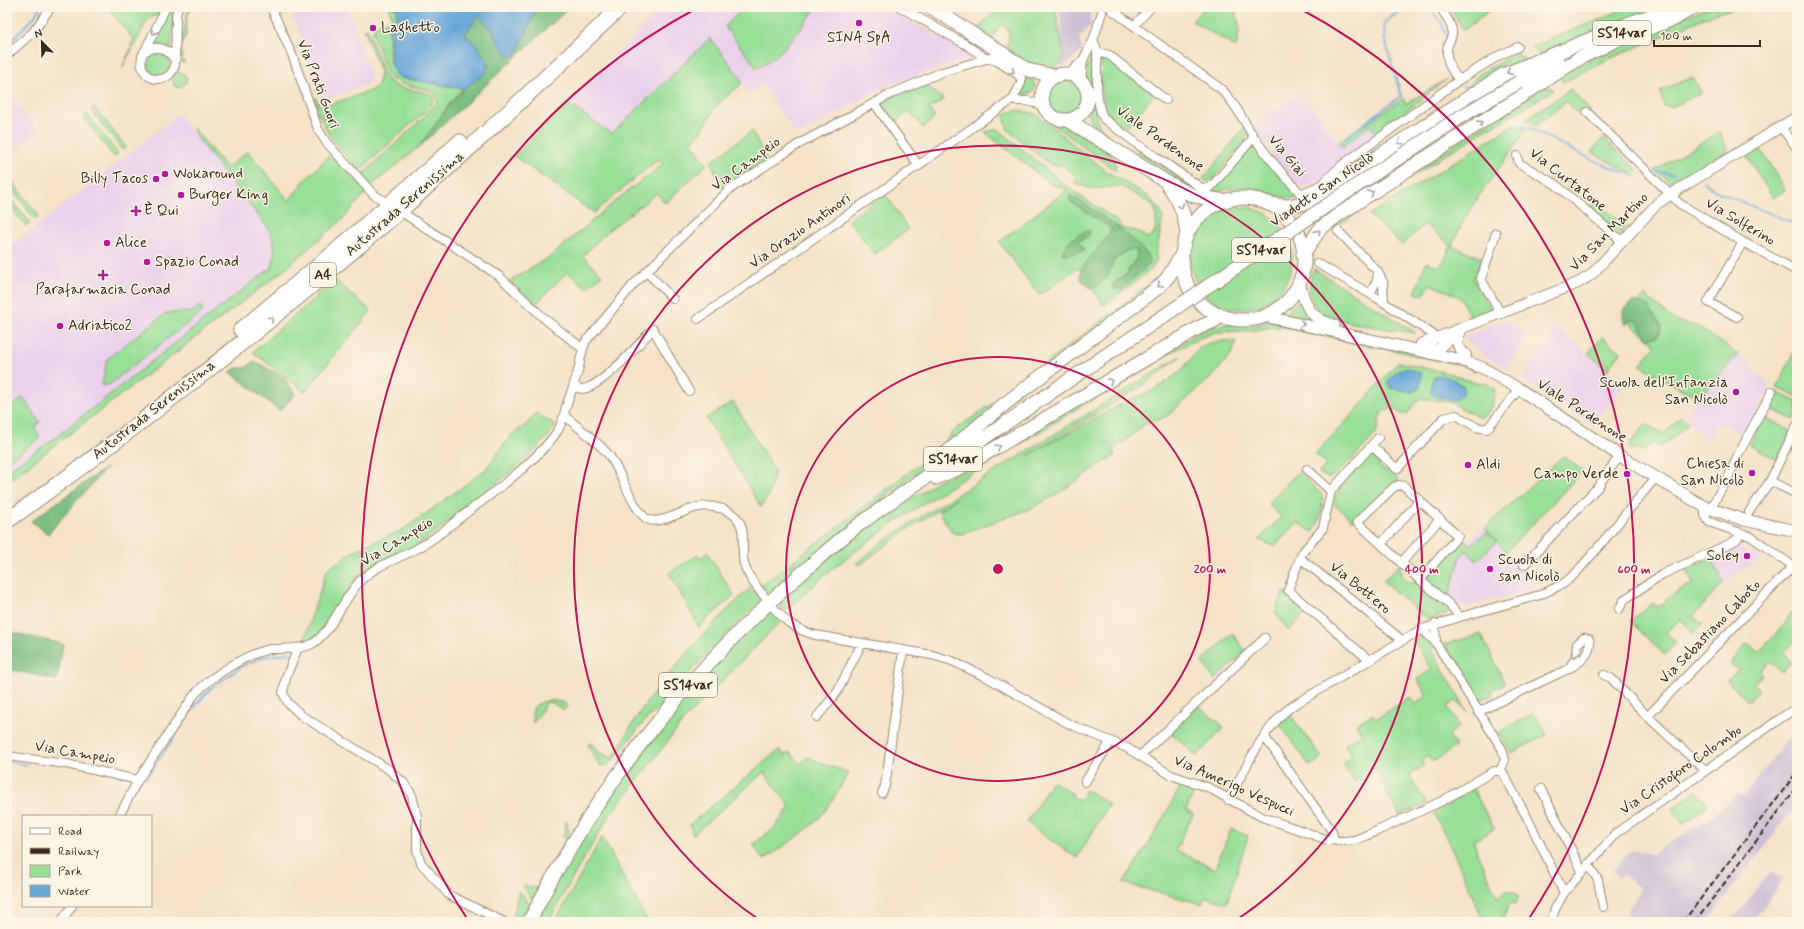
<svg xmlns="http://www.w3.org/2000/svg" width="1804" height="929" viewBox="0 0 1804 929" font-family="Mynerve,sans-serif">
<rect width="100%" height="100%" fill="#fcf5e5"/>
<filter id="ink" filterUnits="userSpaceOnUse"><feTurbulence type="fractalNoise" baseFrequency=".025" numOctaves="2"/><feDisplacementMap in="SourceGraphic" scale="8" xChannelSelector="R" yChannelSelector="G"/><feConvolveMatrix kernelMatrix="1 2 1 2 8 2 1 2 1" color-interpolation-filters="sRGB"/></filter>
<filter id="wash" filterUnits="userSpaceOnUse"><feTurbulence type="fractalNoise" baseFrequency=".012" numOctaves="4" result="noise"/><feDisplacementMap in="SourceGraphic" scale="16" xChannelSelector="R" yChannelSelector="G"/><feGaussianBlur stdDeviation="0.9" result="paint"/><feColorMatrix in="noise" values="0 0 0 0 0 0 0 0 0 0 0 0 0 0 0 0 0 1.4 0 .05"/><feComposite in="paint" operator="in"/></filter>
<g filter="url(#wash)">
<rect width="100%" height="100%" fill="#f5e2c7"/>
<path fill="#ebd1eb" d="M316 7H347L370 72 371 80 367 84 333 96H326L322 93 293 16Z
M664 7H884L974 56 897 82 868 95 803 133H795L762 85 749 93 741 84 716 106 702 131 663 164 658 159 628 145 567 103Z
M7 90 38 131 7 156Z
M1300 92 1342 147 1370 125 1377 134 1336 165 1324 178 1311 186 1302 188 1272 155 1275 152 1271 147 1264 137 1260 139 1252 126Z
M179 114 268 228 274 241 276 254 272 267 52 440 7 471V250Z
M1505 319 1526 336 1508 369 1488 358 1464 338Z
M1556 328 1624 384 1593 425 1522 379Z
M1738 354 1770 385 1746 435 1717 422 1708 441 1684 418Z
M1485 528 1539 588 1463 607 1448 600 1460 558 1471 545 1468 541Z
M1736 544 1754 556 1762 557 1724 582 1711 558Z"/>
<path fill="#cbbfd5" d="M1060 7H1089L1091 25 1079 37 1082 51 1065 66 1058 65 1062 61 1063 52Z
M1797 727V804L1707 922H1629L1631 918 1626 914 1641 889 1623 875 1618 878 1613 871 1630 851H1637L1651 854 1709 819 1737 794 1744 796Z
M1771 871 1784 879 1751 922H1731Z"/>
<path fill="#99df98" stroke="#6a845b" d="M100 7H161L158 15 151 17 147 21 122 68 132 47 130 44 134 40 108 8 103 11Z
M171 7H174L171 49 163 45H152Z
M189 7H192L187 17 186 36 181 45 182 58 185 63 179 62 177 72 184 74 187 78C186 84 182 89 175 87L173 81Z
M389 7H396L400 25 389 31 390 63 430 83 464 89 458 93 419 147 371 186 362 175 425 116 437 103 436 96 432 91 403 84 391 79 386 70 372 31 375 30 374 26 392 19Z
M744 7H817L793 38 776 56 757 68 725 27Z
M998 7H1049L1051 9 1055 7 1064 55C1057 85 1011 61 1007 45 1011 37 1009 32 1004 25L999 26 992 40 980 34V27Z
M1205 7H1232C1241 19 1240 33 1236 47L1192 21Z
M1449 7H1494L1464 30Z
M1629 7H1659L1540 56 1532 47Z
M1709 7H1739L1713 14 1611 58 1563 82 1558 76 1639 36Z
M367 28 386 78 395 86 431 94 434 100 430 107 359 171 329 135 319 114H317L315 97 321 107 370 91 378 85 380 72 364 29Z
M710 38 742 80 741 84 716 106 702 131 691 142 707 164 665 203 657 193 609 230 583 256 602 275 587 288 567 272 535 305 510 281 551 256 618 199 663 164 658 159 594 213 514 156 567 103 612 134Z
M146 63a12 12 0 1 1 24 0a12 12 0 1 1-24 0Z
M1516 53 1527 61 1331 180 1339 171 1343 172 1465 90 1478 75Z
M1102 55 1134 80 1155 94 1126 128 1104 110 1101 84Z
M1091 58 1093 59 1092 75 1096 118 1100 127 1106 132 1104 134 1093 124 1089 114 1092 94 1085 78V73Z
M1027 74C1032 79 1037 84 1034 91L1025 95 1022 91Z
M1693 77 1701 93 1672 107 1664 106 1660 91Z
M1447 79 1377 134 1370 125 1342 147 1338 143 1404 98 1405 104Z
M1047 97a17 17 0 1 1 34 0a17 17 0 1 1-34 0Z
M925 84 944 100 929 109 935 117 923 128 910 111 894 123 879 102Z
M1545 86 1553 89 1552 91 1451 151 1337 226 1334 223Z
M1571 89 1590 111 1582 118 1566 101 1537 126 1526 119Z
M94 107 126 147 122 150 91 110Z
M1019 110 1036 114 1106 171 1149 197 1160 210 1163 218 1156 254H1154L1157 259 1152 269 1104 305 1078 268 1039 295 999 242 1067 190 1050 183 985 132 998 129 1069 188 1114 219 1124 229 1137 231 1147 238 1154 235C1156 225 1158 214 1153 205L1121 186 1091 189 1073 182 1076 176 1063 165H1052L1047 162 1008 130 1004 116 1007 113Z
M87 114 118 154 114 157 83 117Z
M1059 124 1065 125 1111 154 1115 160 1116 171 1054 125Z
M1515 124 1526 129C1507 160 1483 187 1465 218 1460 227 1456 237 1452 246L1482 258 1473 279 1493 312 1472 320 1460 297 1430 284 1423 296 1415 293 1426 262 1440 267 1451 246 1425 224 1402 245 1369 215Z
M193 128 227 168 248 151 289 201 304 181 330 155 367 191 343 219 280 273 7 482V471L52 440 272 267C277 251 275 242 268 228L197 138Z
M1244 128 1249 135 1213 179 1207 182 1203 179Z
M752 131 767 161 723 189 711 162Z
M1719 132 1728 150 1675 183 1654 171Z
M1603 138 1637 169 1633 174 1591 152Z
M1254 144 1299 198C1281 200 1266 190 1249 188 1236 186 1221 191 1208 194L1251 145Z
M1760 148 1785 190 1773 198 1747 156Z
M1138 150 1201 190H1195L1136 153Z
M8 176 39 216 35 219 7 183Z
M885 193 908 229 875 254 848 220Z
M7 194 30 223 26 226 7 202Z
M1596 200 1626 228 1620 235 1590 208Z
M1190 258a51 51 0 1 1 102 0a51 51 0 1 1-102 0Z
M1169 269 1164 276 935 459 889 493 769 594 761 586 922 462 946 440 955 430 1010 391Z
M1314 269 1416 333C1396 330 1333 323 1320 311 1313 305 1310 295 1310 286 1310 280 1311 274 1314 269Z
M335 280 371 311 305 392 253 352Z
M1645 295 1675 321 1699 327 1738 354 1699 399 1640 365 1656 345 1625 319Z
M1300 299 1312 318 1285 314Z
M200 306 203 311 110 384 102 386 107 359 166 313 192 312Z
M1269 321H1279C1343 335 1414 347 1475 369V371L1462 365 1288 328 1272 327 1249 331 1216 332 1200 338 1166 355 973 472 892 524 828 572 799 599 784 610 777 602 801 580 890 509 923 492 938 480 963 471 993 455 1206 328 1225 324 1250 326Z
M1602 337 1621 352 1607 370 1588 353Z
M1236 340 1233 352 1214 375 1167 416 1149 424 1148 422 1113 450 1115 455 1054 496 1032 508 961 534 954 533 951 531 939 511 956 499 905 531 861 564H856L880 544 919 518 1181 356 1145 384 1027 456 1131 399C1150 394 1172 380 1186 365 1192 359 1195 351 1202 346 1212 341 1225 341 1236 340Z
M1797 346V396L1777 388Z
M1398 362 1452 374 1472 382 1486 383 1494 389 1495 393 1492 405 1486 415 1480 418 1450 402 1420 398 1407 414H1401L1393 408C1374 410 1383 423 1375 434 1364 449 1348 462 1335 475 1329 479 1325 477 1319 473L1327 464 1315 454 1353 414Z
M1776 392 1797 402V414L1793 420 1768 407Z
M23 398 40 422 35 427 39 435 38 440 7 461V410Z
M733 402 775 472 768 497 761 507 706 418Z
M536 413 556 425C535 457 500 479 471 503 452 518 434 535 413 547 396 557 377 561 362 573 343 588 328 630 313 638 310 639 306 639 304 640L327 569 351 553 369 544 396 533 410 525 461 488 486 469 511 435 526 425Z
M1681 416 1689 423 1675 436 1660 447 1653 443 1643 451 1636 447 1634 451 1628 447 1646 424 1664 434Z
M1763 416 1791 431 1777 460 1749 444Z
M1563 456 1583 471 1506 552 1485 528Z
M1370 457H1374L1381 463 1379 466 1386 472 1389 470 1399 480 1353 521 1334 504C1337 485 1357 470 1370 457Z
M1299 471 1322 495C1324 508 1320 522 1313 532L1298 523 1274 546 1259 540 1281 517 1268 503Z
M1487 532 1496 542 1476 561 1466 550 1460 558 1448 600 1426 580 1462 537 1471 545Z
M707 552 734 595 699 627 669 573 696 556 703 557Z
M1711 558 1724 582 1693 616 1703 624 1693 633 1681 619 1666 632 1676 642 1665 655 1630 621 1653 603 1658 607 1671 596 1693 583 1686 568Z
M1399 565C1403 573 1402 585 1416 582L1447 604 1448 611 1446 614 1430 619 1421 614 1383 581Z
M750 588 762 599 700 661 661 707 646 719 615 758 607 766 599 765 588 745 591 743 600 753 612 758C624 742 632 722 644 706 676 663 712 624 750 588Z
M1284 592 1307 611 1289 631 1275 612Z
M770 608 782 620 685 719 611 814 582 861 548 922H535C571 848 618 778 671 714 701 676 736 642 770 608Z
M1791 612 1797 615V638L1784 653 1791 662 1782 672 1769 661 1760 671 1763 674 1753 685 1759 690 1748 701 1727 681 1739 670 1730 664 1747 644 1759 652 1785 624Z
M1232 633 1246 651 1215 680 1202 662Z
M1481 634 1505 684 1491 690 1493 695 1482 699 1478 698 1445 644Z
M1423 636 1429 640 1434 647 1431 649 1468 712 1456 701 1447 706 1459 726 1449 735 1456 746 1433 762 1428 756 1421 760 1424 765 1409 775 1427 804 1399 815 1375 768 1354 782 1342 763 1352 757 1345 744 1362 734 1356 724 1373 714 1376 719 1410 697 1415 705 1427 695 1417 679 1432 669 1413 640Z
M550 700 562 702 568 706 564 710 550 702H547L533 723C531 707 533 704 550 700Z
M1197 705 1224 727 1197 756 1169 731Z
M1289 713 1322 758 1310 766 1278 722Z
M1532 714 1537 717 1547 735 1511 753 1499 732Z
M780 749 784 755 790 752 800 764 808 757 829 766 848 772C841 787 831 804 820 817 804 834 782 846 764 860L753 845 775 827 790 807 764 772 693 835 690 824Z
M1052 781 1073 794 1072 797 1080 800 1086 790 1109 804 1077 858 1046 837 1027 822Z
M1182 784 1196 788 1186 810 1193 814 1176 850 1215 869 1231 829 1248 836 1227 903 1205 897 1202 904 1123 883 1154 835Z
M1473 789 1494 829 1473 841 1497 897 1507 890 1519 895 1516 904 1510 903 1502 922H1479L1482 917 1453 851 1434 813Z
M1697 791 1708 806 1683 824 1672 809Z
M566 821C569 826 570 834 567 839L533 900 523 887 525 884 529 887 531 886 536 889 567 840 562 837 565 831Z
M602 837 648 922H555Z
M519 891 529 903 521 922H512C516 912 515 901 519 891Z"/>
<path fill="#7abe80" stroke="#5a744f" d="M537 7H570L419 147 452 101 464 89 470 40 465 34 473 22 479 16 516 55Z
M1069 195 1076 198C1095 212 1144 241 1151 263L1122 289H1114L1112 284 1127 274 1129 269 1137 257V250H1128L1115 259 1107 277 1094 289C1069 278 1083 266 1095 252 1101 244 1107 237 1112 229L1071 202Z
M1091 230 1088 236 1078 241 1085 250 1066 255 1062 253C1067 240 1077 234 1091 230Z
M1636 301 1650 307 1652 313 1662 326C1661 335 1658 337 1649 339 1643 332 1641 325 1633 319L1626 324C1619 315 1625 304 1636 301Z
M255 361C275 374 284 372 295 394L280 411 230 372 236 368H245Z
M107 467 48 534 31 521Z
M7 631 63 644 57 680 7 669Z"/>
<path fill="#66a6d9" stroke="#50687c" d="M396 7H537L516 55 509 57 495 38 494 31 479 16 473 22 465 34 478 47 489 64 485 73 464 89 401 78C387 67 391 62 391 47 391 41 389 34 389 28L397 22Z
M1408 368 1421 373 1422 380 1418 389 1413 392 1390 388 1387 383C1392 374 1399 370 1408 368Z
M1440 375 1455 380 1456 382 1464 386C1466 393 1461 395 1456 400L1433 396C1429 389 1431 384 1434 377Z"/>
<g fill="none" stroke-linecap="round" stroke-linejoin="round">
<path stroke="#66a6d9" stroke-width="2" d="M1429 7 1441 23 1446 34
M7 45 35 16 40 7
M1463 86 1466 88
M1523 125C1560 143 1597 165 1637 176
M1342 140 1401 96 1385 39 1384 24C1396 9 1414 9 1432 10
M1655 172 1674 174
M1703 181 1716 191 1797 225
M7 761 28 765
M146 779 193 708 210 689 242 666 262 657 290 653"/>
</g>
</g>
<g filter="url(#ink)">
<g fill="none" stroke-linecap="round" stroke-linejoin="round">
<defs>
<path id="minor" d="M166 7C160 20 154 33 147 46 146 50 142 54 142 57 137 81 169 88 175 65L176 15 178 7
M271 7 293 57 318 129 326 142 357 176 373 194 381 199
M900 7 965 44 985 58 997 61 1017 74 1021 78V83L1015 95
M1440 7C1444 14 1451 22 1452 30 1453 36 1450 40 1448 45 1444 59 1451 70 1459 80
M1112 10 1221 89C1236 103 1243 121 1254 137 1267 157 1283 174 1299 192L1303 193 1321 185 1342 165 1459 80 1500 55 1518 47
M1134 26 1151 7
M1093 41C1099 49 1097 59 1097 69 1097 84 1096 104 1104 119L1140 146 1200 187 1206 189 1211 187 1254 137
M144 52C157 44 167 48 174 59
M1097 52 1109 55 1166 100
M7 55 33 32 51 7
M1083 60 1093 41 1102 12
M1069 74 1083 60 1081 80
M1018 101H1027L1043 105
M874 103 919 166
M1587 112 1680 204 1743 242 1797 271
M1780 126 1797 148
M1517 156 1519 163 1555 184 1622 241
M406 215 499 276 546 320 582 348
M1338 231 1378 272
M1496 233 1481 279 1501 314
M1317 263 1377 298 1437 337
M647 272 673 299
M1370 294 1377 280 1378 272 1383 282 1384 302
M1737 317 1708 302 1743 242
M698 319 1012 100
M573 386C576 387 579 389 582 389 601 388 639 344 653 329L689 391
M565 416C579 428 596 440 608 454 622 471 631 508 647 519 659 526 685 509 699 507 707 505 715 507 723 509 727 511 732 513 736 517 748 530 740 549 744 564 748 577 756 587 765 597
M1372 446 1397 469 1444 418 1456 415 1476 427 1487 429 1519 389
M1307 469 1331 491
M1770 481 1797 494
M1705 507V515L1709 522 1750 536 1796 568
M1710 509 1729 476 1738 455 1772 391
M1749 512 1770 481 1797 425
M1381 544 1420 500
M1300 558 1402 640
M1401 563 1440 519
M1524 565 1598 487 1604 477 1620 456
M1420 580 1458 536 1404 486 1399 485 1394 487 1357 522 1420 580 1450 605 1460 617
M773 607C787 623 795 629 815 635L932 655 952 661 988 678 1069 724 1127 748 1171 775 1207 787 1262 817 1328 840 1344 841 1355 840 1377 831 1442 801 1494 771H1502L1529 821 1564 893
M1619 609 1625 599 1663 574 1727 545 1736 540 1742 533
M1435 624 1436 643
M1422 629 1436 643 1502 749 1505 760 1500 771
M298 648 286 677 283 693 288 703 302 716 388 769 404 783 412 795 417 816V850L421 863 449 895 504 922
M1370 661 1288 590 1302 553 1323 528 1331 491 1378 438
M1604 675 1611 678 1645 714 1705 770
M1478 712 1568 669C1580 663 1593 654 1589 639L1584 638 1577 644 1575 659 1568 669
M1648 716 1793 566
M817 717 837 692 862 643
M1264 736 1332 831 1334 840
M7 756 66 764 138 780 194 695C210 677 247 653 271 649 284 648 298 650 310 645 330 636 344 596 362 579 378 564 401 558 420 547 435 539 448 527 461 517 490 495 540 459 558 430 563 422 564 413 567 404 571 392 576 380 579 367 581 358 582 349 586 341L633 285 730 189 799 144 891 94 942 72 1003 54
M1140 756 1265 638
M1085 782 1111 741
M1541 789 1582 871
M882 793 885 786 888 766 903 651
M1228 800C1247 767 1262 729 1292 706L1422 629 1460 617 1540 595 1563 584 1576 573 1596 550 1656 477
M119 816 138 780
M1588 864 1598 880 1603 907
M61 922 72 906
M1551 922 1555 909 1564 893 1616 833 1797 707
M1795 922 1797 920"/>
<path id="tertiary" d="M1461 331C1455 345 1456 345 1466 355
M1421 344 1578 283 1591 275 1658 203 1679 189 1797 117
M1427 348 1438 350 1457 332"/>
<path id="secondary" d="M1299 282C1305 305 1309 319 1334 325
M1264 316 1461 360 1483 368 1519 389 1620 456 1705 507 1744 520 1797 531"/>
<path id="primary" d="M931 7 1028 70 1054 76
M1042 97a23 23 0 1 1 46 0a23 23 0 1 1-46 0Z
M1068 120 1165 181 1184 191 1194 196 1225 201
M1167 184C1180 201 1185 215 1187 235
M1182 259a61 61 0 1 1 122 0a61 61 0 1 1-122 0Z"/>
<path id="trunk" d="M1519 82 1558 62
M1268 204 1287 206 1306 203 1503 75 1627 24 1677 7
M1303 254 1320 229 1338 215 1580 58 1617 40 1674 19 1694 7
M932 465 1002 406 1160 286 1168 277 1182 254
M936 478 970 463 1200 327 1214 321 1221 315
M529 922C598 786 687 673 802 573 823 554 844 535 867 519 912 485 960 455 1006 423"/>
<path id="motorway" d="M241 330 336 251 460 142
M7 521C143 424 275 319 402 209 476 144 548 75 621 7"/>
</defs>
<use href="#minor" stroke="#988672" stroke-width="10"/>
<use href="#tertiary" stroke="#988672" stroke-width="12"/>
<use href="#secondary" stroke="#988672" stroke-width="13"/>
<use href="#primary" stroke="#988672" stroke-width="15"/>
<use href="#trunk" stroke="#988672" stroke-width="15"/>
<use href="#motorway" stroke="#988672" stroke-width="17"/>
<use href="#minor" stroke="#fff" stroke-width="8"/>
<use href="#tertiary" stroke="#fff" stroke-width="10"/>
<use href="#secondary" stroke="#fff" stroke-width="11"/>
<use href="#primary" stroke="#fff" stroke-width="13"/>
<use href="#trunk" stroke="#fff" stroke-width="13"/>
<use href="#motorway" stroke="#fff" stroke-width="15"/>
<path stroke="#3b2a1e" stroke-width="2" stroke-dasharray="6 3" stroke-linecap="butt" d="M1683 922 1797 772
M1695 922 1797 787"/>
<defs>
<path id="trunk-bridge" d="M1006 423 1329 204 1460 117 1519 82"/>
</defs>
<use href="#trunk-bridge" stroke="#988672" stroke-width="15" stroke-linecap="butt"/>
<use href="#trunk-bridge" stroke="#fff" stroke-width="13"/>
</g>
<defs><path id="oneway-chevron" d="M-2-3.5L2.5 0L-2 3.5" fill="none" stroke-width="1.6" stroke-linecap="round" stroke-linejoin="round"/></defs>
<g stroke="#a79f9a">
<use href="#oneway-chevron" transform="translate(154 32) rotate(116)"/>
<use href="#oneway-chevron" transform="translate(1012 71) rotate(33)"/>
<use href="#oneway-chevron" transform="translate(1509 72) rotate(156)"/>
<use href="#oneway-chevron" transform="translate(1480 123) rotate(-33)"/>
<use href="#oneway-chevron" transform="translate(1400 142) rotate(146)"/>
<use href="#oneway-chevron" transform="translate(1371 193) rotate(-33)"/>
<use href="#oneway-chevron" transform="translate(1181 206) rotate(68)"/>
<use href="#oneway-chevron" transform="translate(1318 232) rotate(-50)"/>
<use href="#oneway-chevron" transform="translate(1160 285) rotate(137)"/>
<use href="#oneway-chevron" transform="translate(271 319) rotate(-39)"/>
<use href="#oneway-chevron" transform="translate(1302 324) rotate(14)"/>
<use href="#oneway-chevron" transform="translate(1057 365) rotate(143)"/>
<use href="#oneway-chevron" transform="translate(1110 381) rotate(-31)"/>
<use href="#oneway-chevron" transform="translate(998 447) rotate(-30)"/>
<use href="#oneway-chevron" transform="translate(1575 655) rotate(101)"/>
</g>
</g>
<g fill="none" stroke="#c2185b" stroke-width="2">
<circle cx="998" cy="569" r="212"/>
<path d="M761 921A424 424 0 1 1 1235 921"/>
<path d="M468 920A636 636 0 0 1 699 7M1297 7A636 636 0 0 1 1528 920"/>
</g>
<g fill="#b5179e" stroke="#fcf5e5" stroke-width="1.5">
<circle cx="859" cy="23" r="4"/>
<circle cx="373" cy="28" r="4"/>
<circle cx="165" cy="174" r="4"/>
<circle cx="156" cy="179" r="4"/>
<circle cx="181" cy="195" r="4"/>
<path d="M134 205h4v4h4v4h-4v4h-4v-4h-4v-4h4z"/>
<circle cx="107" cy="243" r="4"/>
<circle cx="147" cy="262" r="4"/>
<path d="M101 269h4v4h4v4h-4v4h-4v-4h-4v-4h4z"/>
<circle cx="60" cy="326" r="4"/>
<circle cx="1736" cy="392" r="4"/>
<circle cx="1468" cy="465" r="4"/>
<circle cx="1752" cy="473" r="4"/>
<circle cx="1627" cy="474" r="4"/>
<circle cx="1747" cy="556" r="4"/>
<circle cx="1490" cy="569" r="4"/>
</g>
<g text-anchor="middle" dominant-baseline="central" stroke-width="3" stroke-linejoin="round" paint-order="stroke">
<g fill="#fcf5e5" stroke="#75675a" stroke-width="1">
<rect x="1593" y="21" width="58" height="24" rx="3"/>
<rect x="1232" y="238" width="58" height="24" rx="3"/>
<rect x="310" y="263" width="26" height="24" rx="3"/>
<rect x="924" y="447" width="58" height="24" rx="3"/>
<rect x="659" y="673" width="58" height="24" rx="3"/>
</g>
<g font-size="14" font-weight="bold" fill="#3b2a1e">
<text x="1622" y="33">SS14var</text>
<text x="1261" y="250">SS14var</text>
<text x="323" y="275">A4</text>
<text x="953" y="459">SS14var</text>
<text x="688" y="685">SS14var</text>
</g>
<g font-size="15" fill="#3b2a1e" stroke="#fcf5e5" text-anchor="start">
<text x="381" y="28">Laghetto</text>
<text x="859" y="38" text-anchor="middle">SINA SpA</text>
<text x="173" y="174">Wokaround</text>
<text x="148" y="179" text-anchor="end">Billy Tacos</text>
<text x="189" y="195">Burger King</text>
<text x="144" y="211">È Qui</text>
<text x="115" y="243">Alice</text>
<text x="155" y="262">Spazio Conad</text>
<text x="103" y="290" text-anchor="middle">Parafarmacia Conad</text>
<text x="68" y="326">Adriatico2</text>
<text x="1728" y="383" text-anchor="end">Scuola dell'Infanzia<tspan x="1728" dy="17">San Nicolò</tspan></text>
<text x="1744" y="464" text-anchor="end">Chiesa di<tspan x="1744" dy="17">San Nicolò</tspan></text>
<text x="1476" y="465">Aldi</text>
<text x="1619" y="474" text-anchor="end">Campo Verde</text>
<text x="1739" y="556" text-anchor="end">Soley</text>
<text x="1498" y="560">Scuola di<tspan x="1498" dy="17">san Nicolò</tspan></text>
</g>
<g font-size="15" fill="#3b2a1e" stroke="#fcf5e5">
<text transform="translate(318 84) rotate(69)">Via Prati Guori</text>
<text transform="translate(1160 139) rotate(35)">Viale Pordenone</text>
<text transform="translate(1287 156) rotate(50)">Via Giai</text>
<text transform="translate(746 164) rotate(-36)">Via Campeio</text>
<text transform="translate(1568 180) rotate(38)">Via Curtatone</text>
<text transform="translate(1322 190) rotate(-34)">Viadotto San Nicolò</text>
<text transform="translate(405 204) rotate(-41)">Autostrada Serenissima</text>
<text transform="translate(1740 222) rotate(31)">Via Solferino</text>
<text transform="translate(800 231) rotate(-35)">Via Orazio Antinori</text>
<text transform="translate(1609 232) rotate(-45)">Via San Martino</text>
<text transform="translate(154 410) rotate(-38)">Autostrada Serenissima</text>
<text transform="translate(1582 411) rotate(33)">Viale Pordenone</text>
<text transform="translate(397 542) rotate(-31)">Via Campeio</text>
<text transform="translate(1360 588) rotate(39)">Via Bottero</text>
<text transform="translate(1710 632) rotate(-46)">Via Sebastiano Caboto</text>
<text transform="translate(75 753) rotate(10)">Via Campeio</text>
<text transform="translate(1681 770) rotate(-35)">Via Cristoforo Colombo</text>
<text transform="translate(1234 786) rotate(24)">Via Amerigo Vespucci</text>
</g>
</g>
<circle cx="998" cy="569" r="6" fill="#c2185b" stroke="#fcf5e5" stroke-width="2"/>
<g font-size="12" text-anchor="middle" font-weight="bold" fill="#c2185b" stroke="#fcf5e5" stroke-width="3" stroke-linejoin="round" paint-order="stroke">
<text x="1210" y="573">200 m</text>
<text x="1422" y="573">400 m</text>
<text x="1634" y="573">600 m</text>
</g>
<rect width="1804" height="929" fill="none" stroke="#fcf5e5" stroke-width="24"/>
<rect x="22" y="815" width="130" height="92" fill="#fcf5e5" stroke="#afa495"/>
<rect x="30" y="828" width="20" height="6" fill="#ffffff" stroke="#afa495"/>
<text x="58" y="835" font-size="12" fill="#3b2a1e">Road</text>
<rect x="30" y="848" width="20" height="6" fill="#3b2a1e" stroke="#afa495"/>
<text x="58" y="855" font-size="12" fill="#3b2a1e">Railway</text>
<rect x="30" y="865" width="20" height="12" fill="#99df98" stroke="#afa495"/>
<text x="58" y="875" font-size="12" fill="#3b2a1e">Park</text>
<rect x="30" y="885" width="20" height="12" fill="#66a6d9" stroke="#afa495"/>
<text x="58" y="895" font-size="12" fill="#3b2a1e">Water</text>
<g transform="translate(42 42) rotate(337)" stroke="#fcf5e5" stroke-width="3" paint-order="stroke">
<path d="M0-3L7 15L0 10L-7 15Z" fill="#3b2a1e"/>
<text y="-6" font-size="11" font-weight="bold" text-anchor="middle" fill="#3b2a1e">N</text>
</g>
<path d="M1654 40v6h106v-6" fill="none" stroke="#3b2a1e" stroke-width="2"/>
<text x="1660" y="40" font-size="12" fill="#3b2a1e" stroke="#fcf5e5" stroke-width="3" paint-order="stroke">100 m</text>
</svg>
